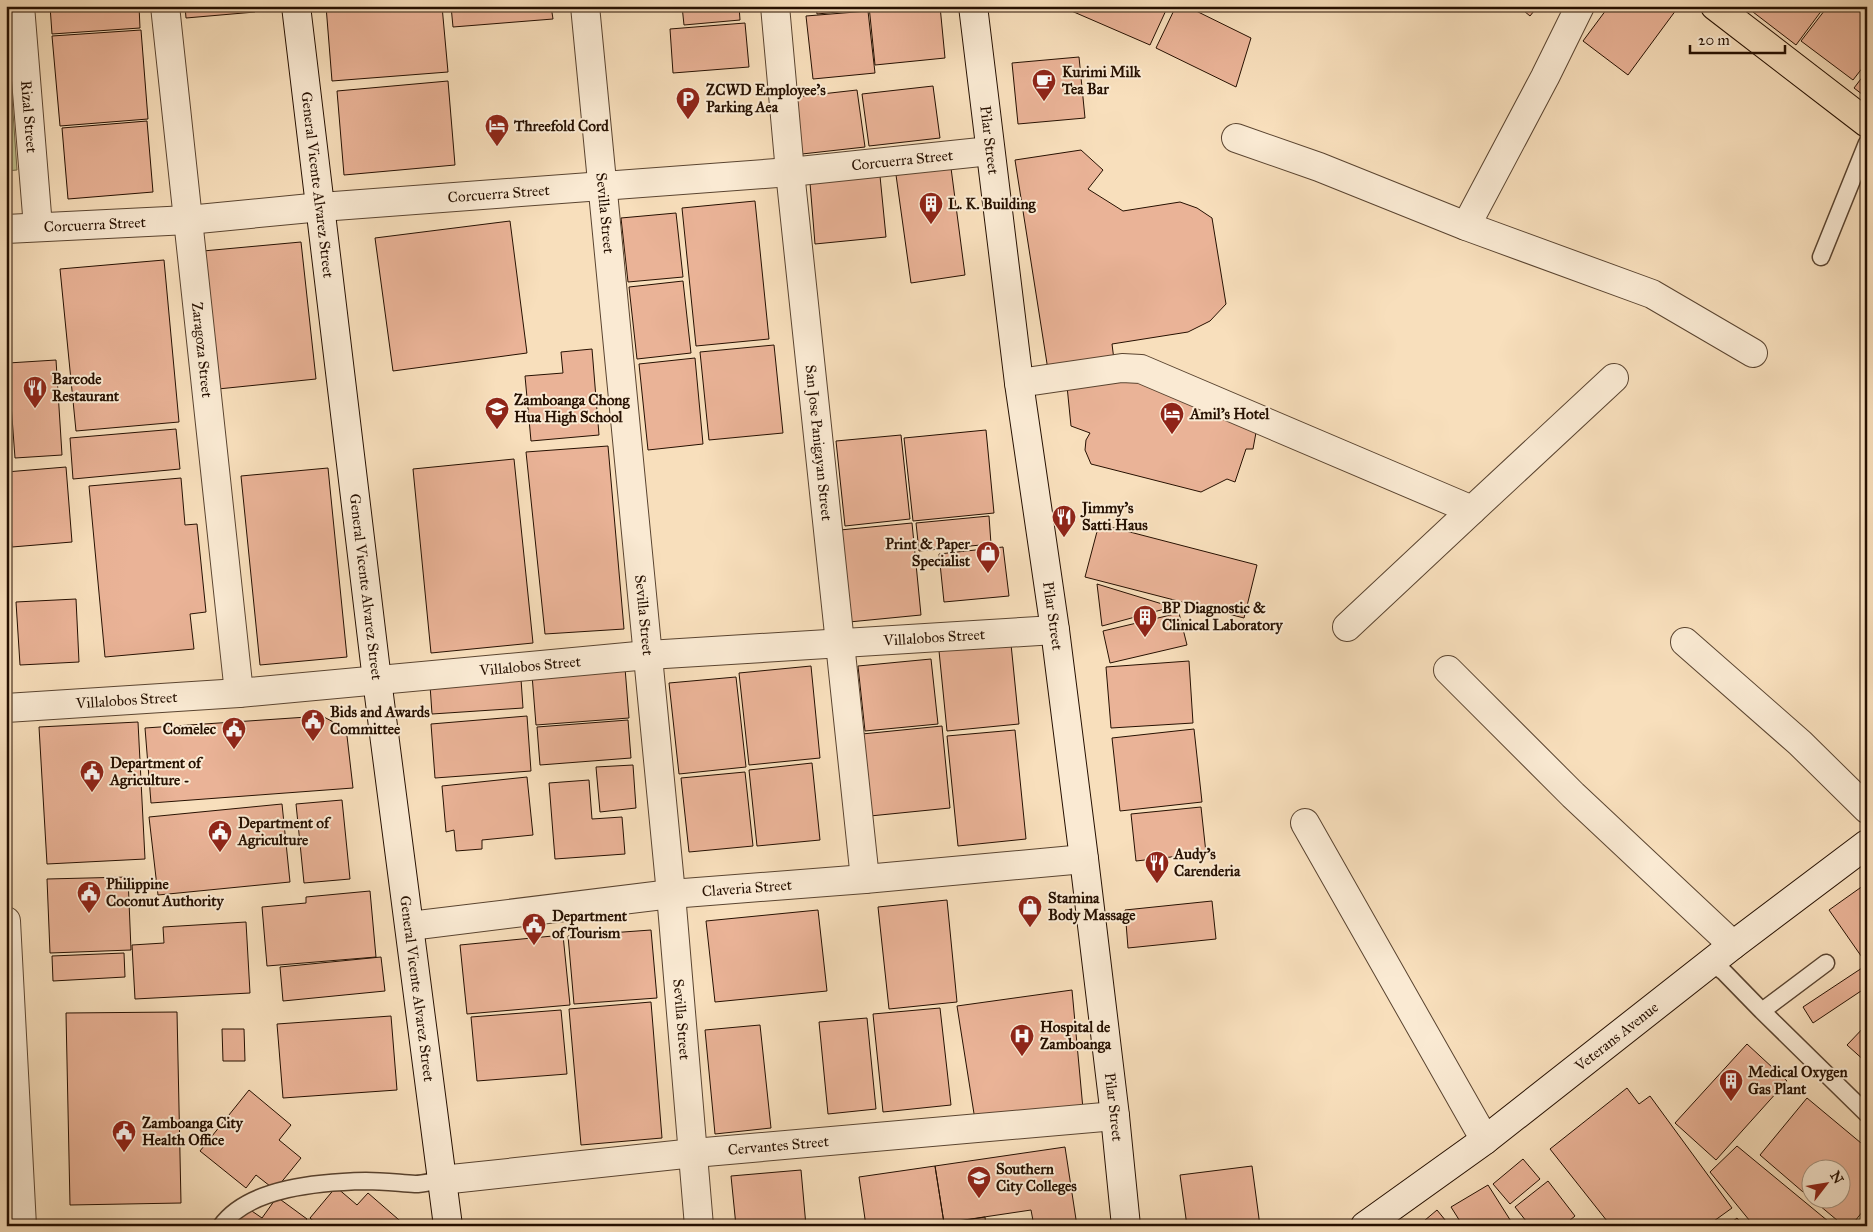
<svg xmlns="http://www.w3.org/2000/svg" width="1873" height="1232" viewBox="0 0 1873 1232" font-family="'IM FELL Great Primer',serif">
<rect width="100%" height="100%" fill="#f8dfbc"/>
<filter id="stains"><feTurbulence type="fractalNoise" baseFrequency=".004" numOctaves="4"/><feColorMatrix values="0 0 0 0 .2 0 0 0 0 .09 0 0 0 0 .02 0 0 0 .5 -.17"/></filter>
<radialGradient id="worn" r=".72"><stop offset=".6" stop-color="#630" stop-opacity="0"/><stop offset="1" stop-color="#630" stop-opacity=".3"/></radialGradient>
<path fill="#c1c18e" stroke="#746848" d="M6 12 17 170 6 171Z"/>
<path fill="#eab397" stroke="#261001" d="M50 6H139L140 28 52 34Z
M185 6H255V12L186 18Z
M326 6H442L448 72 332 81Z
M451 6H551L553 19 453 27Z
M682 6H739L740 20 684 25Z
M816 6H869V9L817 14Z
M869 6H940L945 58 875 65Z
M1060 6H1168L1150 45Z
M1176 6H1186L1251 38 1236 87 1156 48Z
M1518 6H1538L1530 16Z
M1609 6H1679L1628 75 1583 41Z
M1757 6H1825L1796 45 1753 12Z
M1828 6H1856L1867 14V62L1853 80 1801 41Z
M868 11 875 73 813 79 806 16Z
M745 23 749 67 673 73 670 29Z
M141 30 148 119 60 126 52 36Z
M1079 57 1085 118 1018 124 1012 63Z
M1867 71V98L1854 88Z
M448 81 455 165 344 175 337 91Z
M933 86 940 138 869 146 862 94Z
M857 90 865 147 802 154 795 97Z
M147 121 153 192 68 199 62 128Z
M1081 150 1103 170 1088 189 1123 211 1180 202 1197 208 1212 218 1226 304 1210 321 1188 332 1112 344 1114 360 1048 370 1015 160Z
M951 168 965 275 911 283 896 175Z
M880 176 886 237 815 244 810 183Z
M755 201 769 339 696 346 682 208Z
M676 213 683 277 628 282 621 218Z
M510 221 527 353 393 371 375 238Z
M301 242 316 379 218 389 203 251Z
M164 260 179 422 76 431 60 269Z
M683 281 691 353 637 359 629 287Z
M774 345 783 433 709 440 700 352Z
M592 349 599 435 531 441 525 376 563 373 561 352Z
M695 358 703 444 648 450 639 364Z
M56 360 62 455 15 458 8 363Z
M1130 374 1257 427 1253 449H1246L1235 482 1227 479 1201 492 1091 464 1085 450 1086 440 1090 433 1071 426 1067 386Z
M176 429 180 469 73 479 70 438Z
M986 430 994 513 913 521 904 438Z
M901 435 910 519 845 526 836 441Z
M608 446 624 629 545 634 526 452Z
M514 459 533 643 431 653 413 469Z
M66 467 72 542 12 547 6 472Z
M328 468 347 657 260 665 241 476Z
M181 478 185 525 197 524 206 612 190 614 194 649 105 657 89 486Z
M989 516 991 544 919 551 916 523Z
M912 523 921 615 849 622 840 530Z
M1099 524 1257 565 1244 618 1085 577Z
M1003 547 1009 596 944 602 939 554Z
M1097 584 1172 607 1102 626Z
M76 599 79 662 20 665 16 602Z
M1179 613 1187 645 1110 663 1103 631Z
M1011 644 1019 724 947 731 939 651Z
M931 659 938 724 865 731 858 666Z
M1189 661 1193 723 1111 728 1106 667Z
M811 666 820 758 749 765 739 673Z
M625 668 629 718 536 725 532 675Z
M736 677 746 767 679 774 669 683Z
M521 679 523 708 432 714 430 685Z
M322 716 339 725 347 736 353 788 151 803 145 728Z
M527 716 531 771 435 778 431 724Z
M628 720 631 758 540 765 537 727Z
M138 722 145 859 47 864 39 727Z
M942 726 950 808 870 816 862 734Z
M1194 729 1202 802 1120 811 1112 738Z
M1015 730 1026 839 958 846 947 736Z
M812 763 820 840 757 846 749 770Z
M633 765 636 808 600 812 596 767Z
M745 772 753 846 689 852 681 778Z
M527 777 533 835 482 840V849L456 851 454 830 446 832 442 786Z
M589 780 592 819 622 817 625 854 555 859 549 783Z
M342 800 350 879 304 883 296 804Z
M282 804 290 882 158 895 149 817Z
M1201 807 1206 853 1136 861 1131 814Z
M128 877 131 950 50 953 47 879Z
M1867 883V962L1866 963 1829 910Z
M370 891 376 957 267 966 262 907 306 903V897Z
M947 900 957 1002 889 1009 878 907Z
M1212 901 1216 939 1128 948 1125 910Z
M818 910 827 991 715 1002 706 921Z
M246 922 250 993 135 999 132 945 164 943 163 927Z
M651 930 657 998 574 1004 568 936Z
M563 935 570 1005 467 1014 460 945Z
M124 953 125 977 53 981 52 956Z
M381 957 385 991 283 1001 280 967Z
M1865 966 1867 968V987L1813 1023 1803 1007Z
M1072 990 1083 1109 975 1120 957 1006Z
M651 1002 662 1138 581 1145 569 1009Z
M940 1008 951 1105 883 1112 873 1014Z
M561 1010 567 1074 477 1081 471 1017Z
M177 1012 181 1203 70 1205 66 1013Z
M391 1016 397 1090 283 1098 277 1024Z
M867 1018 876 1109 828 1114 819 1022Z
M1867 1024V1063L1847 1045Z
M760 1025 771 1128 715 1134 705 1030Z
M222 1029H244L245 1061H223Z
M1747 1044 1787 1081 1716 1160 1675 1123Z
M1627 1088 1639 1104 1650 1096 1732 1208 1707 1226H1611L1550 1149Z
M249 1090 291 1125 279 1140 301 1158 275 1190 256 1175 246 1188 200 1151Z
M1807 1098 1867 1148V1206L1851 1226H1844L1813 1200H1840V1170H1810V1198L1760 1155Z
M1737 1146 1834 1226H1754L1710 1172Z
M1065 1147 1077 1226H1034L1031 1210 944 1223 935 1166Z
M1523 1159 1540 1179 1510 1204 1493 1184Z
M935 1166 944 1223 928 1226H866L859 1177Z
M1252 1166 1260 1226H1187L1180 1175Z
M801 1170 806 1226H736L731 1176Z
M1548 1181 1575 1216 1563 1226H1530L1515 1207Z
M1488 1185 1514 1226H1463L1451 1207Z
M336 1187 357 1205 368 1193 406 1226H319L310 1218Z
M277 1197 307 1219 301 1226H233L246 1207 262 1218Z
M1437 1210 1450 1226H1418Z
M985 1217 986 1226H968L967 1220Z
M1737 1218 1743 1226H1727Z
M967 1220 968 1226H928L944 1223Z"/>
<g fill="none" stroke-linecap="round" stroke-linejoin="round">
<defs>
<path id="lane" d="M1821 257 1867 143
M1711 963 1724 972 1762 1011 1867 1114
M1762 1011 1826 963
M221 1226C249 1187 321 1182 366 1181 382 1181 399 1183 415 1184 424 1184 433 1181 442 1180"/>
<g id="street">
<path id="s1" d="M20 6 38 227"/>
<path id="s2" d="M165 6 239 693"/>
<path id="s3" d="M585 6 671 894 699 1226"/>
<path id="s4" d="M775 6 790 172 865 879"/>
<path d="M1236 138 1319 167 1466 226 1652 294 1753 353"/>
<path d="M1466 226 1545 77 1580 6"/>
<path id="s5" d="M6 229 188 220 321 207 790 172 990 151"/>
<path d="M1019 383 1122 368 1141 369 1472 510 1614 378"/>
<path d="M1347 627 1472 510"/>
<path d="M1685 642 1800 743 1867 809"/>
<path d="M1448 670 1573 795 1733 945"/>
<path id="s6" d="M6 708 239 693 648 655 1055 630"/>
<path d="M1305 823 1485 1140"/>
<path d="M6 921 22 1226"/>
<path id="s7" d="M410 926 671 894 865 879 1084 859"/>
<path id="s8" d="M442 1180 694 1153 1115 1116"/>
</g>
<g id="secondary">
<path id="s9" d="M296 6 377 680 448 1226"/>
<path id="s10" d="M973 6 1019 383 1055 630 1084 859 1115 1116 1126 1226"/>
<path id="s11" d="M1365 1226 1485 1140 1733 945 1867 844"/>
</g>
<path id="primary" d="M1715 6 1867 123"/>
</defs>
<use href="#lane" stroke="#5a4430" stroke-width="19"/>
<use href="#street" stroke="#5a4430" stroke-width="30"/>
<use href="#secondary" stroke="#261001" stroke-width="30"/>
<use href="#primary" stroke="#261001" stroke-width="30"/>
<use href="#lane" stroke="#faead3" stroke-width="16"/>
<use href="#street" stroke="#faead3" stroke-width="28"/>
<use href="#secondary" stroke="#faead3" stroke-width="28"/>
<use href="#primary" stroke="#f8dfbc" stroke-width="28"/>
</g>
<defs>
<symbol id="cafe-pin" viewBox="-11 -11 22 30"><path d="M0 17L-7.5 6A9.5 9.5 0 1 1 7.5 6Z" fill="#8f2418" stroke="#faead3"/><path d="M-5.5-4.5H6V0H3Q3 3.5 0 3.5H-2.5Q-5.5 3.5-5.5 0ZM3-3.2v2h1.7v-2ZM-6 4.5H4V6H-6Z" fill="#fff"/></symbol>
<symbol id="parking-pin" viewBox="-11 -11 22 30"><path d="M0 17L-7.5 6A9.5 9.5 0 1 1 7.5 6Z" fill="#8f2418" stroke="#faead3"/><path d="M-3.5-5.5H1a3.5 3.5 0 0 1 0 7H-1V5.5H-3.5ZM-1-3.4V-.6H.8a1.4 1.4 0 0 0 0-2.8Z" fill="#fff"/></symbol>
<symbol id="hotel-pin" viewBox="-11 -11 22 30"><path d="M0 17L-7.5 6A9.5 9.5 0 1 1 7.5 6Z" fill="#8f2418" stroke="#faead3"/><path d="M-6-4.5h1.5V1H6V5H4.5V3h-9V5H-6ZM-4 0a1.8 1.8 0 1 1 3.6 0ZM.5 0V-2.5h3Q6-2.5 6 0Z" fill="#fff"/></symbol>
<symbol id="building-pin" viewBox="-11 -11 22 30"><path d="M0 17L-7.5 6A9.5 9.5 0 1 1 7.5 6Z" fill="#8f2418" stroke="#faead3"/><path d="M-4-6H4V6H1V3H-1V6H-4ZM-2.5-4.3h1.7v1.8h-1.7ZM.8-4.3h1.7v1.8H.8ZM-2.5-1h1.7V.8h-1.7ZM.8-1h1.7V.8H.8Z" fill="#fff"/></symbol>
<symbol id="restaurant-pin" viewBox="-11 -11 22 30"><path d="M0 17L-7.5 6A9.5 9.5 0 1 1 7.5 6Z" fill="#8f2418" stroke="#faead3"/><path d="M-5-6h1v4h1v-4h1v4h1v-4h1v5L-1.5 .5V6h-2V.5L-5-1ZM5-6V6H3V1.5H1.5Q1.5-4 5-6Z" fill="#fff"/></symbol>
<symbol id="school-pin" viewBox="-11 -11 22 30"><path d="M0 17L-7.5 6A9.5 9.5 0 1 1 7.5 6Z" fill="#8f2418" stroke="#faead3"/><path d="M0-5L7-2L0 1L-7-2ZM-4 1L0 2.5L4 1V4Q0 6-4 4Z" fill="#fff"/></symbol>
<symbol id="shop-pin" viewBox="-11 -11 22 30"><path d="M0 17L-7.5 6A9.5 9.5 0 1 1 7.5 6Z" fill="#8f2418" stroke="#faead3"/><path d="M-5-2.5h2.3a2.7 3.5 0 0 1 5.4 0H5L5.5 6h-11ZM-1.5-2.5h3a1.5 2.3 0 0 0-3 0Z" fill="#fff"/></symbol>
<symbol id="civic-pin" viewBox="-11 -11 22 30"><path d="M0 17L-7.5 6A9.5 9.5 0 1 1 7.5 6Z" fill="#8f2418" stroke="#faead3"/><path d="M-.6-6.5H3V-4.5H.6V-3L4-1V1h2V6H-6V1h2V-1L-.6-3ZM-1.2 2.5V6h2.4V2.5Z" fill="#fff"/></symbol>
<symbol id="hospital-pin" viewBox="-11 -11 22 30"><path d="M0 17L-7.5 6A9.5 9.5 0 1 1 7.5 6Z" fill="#8f2418" stroke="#faead3"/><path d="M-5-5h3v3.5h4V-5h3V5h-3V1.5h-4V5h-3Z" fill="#fff"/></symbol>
<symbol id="university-pin" viewBox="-11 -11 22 30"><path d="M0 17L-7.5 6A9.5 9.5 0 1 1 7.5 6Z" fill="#8f2418" stroke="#faead3"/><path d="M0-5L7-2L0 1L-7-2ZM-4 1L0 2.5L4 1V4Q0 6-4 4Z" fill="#fff"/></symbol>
</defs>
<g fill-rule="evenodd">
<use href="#cafe-pin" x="1030" y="67" width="28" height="38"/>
<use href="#parking-pin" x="674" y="85" width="28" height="38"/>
<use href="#hotel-pin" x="483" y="112" width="28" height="38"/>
<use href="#building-pin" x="917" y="190" width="28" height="38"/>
<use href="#restaurant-pin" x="21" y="374" width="28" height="38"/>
<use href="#school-pin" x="483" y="395" width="28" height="38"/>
<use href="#hotel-pin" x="1158" y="400" width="28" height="38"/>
<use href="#restaurant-pin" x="1050" y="503" width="28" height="38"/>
<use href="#shop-pin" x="974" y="539" width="28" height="38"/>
<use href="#building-pin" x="1131" y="603" width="28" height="38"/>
<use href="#civic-pin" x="299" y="707" width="28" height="38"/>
<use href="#civic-pin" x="220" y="715" width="28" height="38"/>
<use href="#civic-pin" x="78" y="758" width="28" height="38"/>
<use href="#civic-pin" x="206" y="818" width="28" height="38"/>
<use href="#restaurant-pin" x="1143" y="849" width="28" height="38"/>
<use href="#civic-pin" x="75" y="879" width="28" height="38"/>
<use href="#shop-pin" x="1016" y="893" width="28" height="38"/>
<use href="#civic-pin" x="520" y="911" width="28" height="38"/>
<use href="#hospital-pin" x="1008" y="1022" width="28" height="38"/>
<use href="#building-pin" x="1717" y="1067" width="28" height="38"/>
<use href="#civic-pin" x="110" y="1118" width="28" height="38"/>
<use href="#university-pin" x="965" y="1164" width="28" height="38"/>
</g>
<g text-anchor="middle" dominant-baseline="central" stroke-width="4" stroke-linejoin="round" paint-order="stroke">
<g font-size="15" font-weight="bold" fill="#261001" stroke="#faead3" text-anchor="start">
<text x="1062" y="72">Kurimi Milk<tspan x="1062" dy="17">Tea Bar</tspan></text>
<text x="706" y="90">ZCWD Employee's<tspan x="706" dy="17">Parking Aea</tspan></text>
<text x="514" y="126">Threefold Cord</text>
<text x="948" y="204">L. K. Building</text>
<text x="52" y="379">Barcode<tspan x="52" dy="17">Restaurant</tspan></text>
<text x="514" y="400">Zamboanga Chong<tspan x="514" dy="17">Hua High School</tspan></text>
<text x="1190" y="414">Amil's Hotel</text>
<text x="1082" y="508">Jimmy’s<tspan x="1082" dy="17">Satti Haus</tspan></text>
<text x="970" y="544" text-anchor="end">Print &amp; Paper<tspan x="970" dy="17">Specialist</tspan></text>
<text x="1162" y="608">BP Diagnostic &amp;<tspan x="1162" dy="17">Clinical Laboratory</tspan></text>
<text x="330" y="712">Bids and Awards<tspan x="330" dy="17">Committee</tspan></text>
<text x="216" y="729" text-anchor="end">Comelec</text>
<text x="110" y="763">Department of<tspan x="110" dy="17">Agriculture -</tspan></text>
<text x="238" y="823">Department of<tspan x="238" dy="17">Agriculture</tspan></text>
<text x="1174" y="854">Audy's<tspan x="1174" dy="17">Carenderia</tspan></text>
<text x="106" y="884">Philippine<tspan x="106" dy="17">Coconut Authority</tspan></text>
<text x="1048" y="898">Stamina<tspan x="1048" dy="17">Body Massage</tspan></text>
<text x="552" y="916">Department<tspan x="552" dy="17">of Tourism</tspan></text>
<text x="1040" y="1027">Hospital de<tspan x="1040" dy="17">Zamboanga</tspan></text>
<text x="1748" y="1072">Medical Oxygen<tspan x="1748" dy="17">Gas Plant</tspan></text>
<text x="142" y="1123">Zamboanga City<tspan x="142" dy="17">Health Office</tspan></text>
<text x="996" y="1169">Southern<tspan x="996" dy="17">City Colleges</tspan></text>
</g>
<g font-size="15" fill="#261001" stroke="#faead3">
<text stroke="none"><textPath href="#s1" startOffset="111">Rizal Street</textPath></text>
<text stroke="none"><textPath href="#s10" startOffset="135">Pilar Street</textPath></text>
<text stroke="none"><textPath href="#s5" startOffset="899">Corcuerra Street</textPath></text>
<text stroke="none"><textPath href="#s9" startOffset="180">General Vicente Alvarez Street</textPath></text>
<text stroke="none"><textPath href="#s5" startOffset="494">Corcuerra Street</textPath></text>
<text stroke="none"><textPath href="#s3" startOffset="208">Sevilla Street</textPath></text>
<text stroke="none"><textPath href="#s5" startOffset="89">Corcuerra Street</textPath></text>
<text stroke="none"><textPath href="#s2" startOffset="346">Zaragoza Street</textPath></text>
<text stroke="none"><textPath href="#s4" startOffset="439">San Jose Panigayan Street</textPath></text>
<text stroke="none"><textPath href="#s9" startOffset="585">General Vicente Alvarez Street</textPath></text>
<text stroke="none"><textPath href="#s3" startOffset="612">Sevilla Street</textPath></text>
<text stroke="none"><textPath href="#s10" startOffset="615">Pilar Street</textPath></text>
<text stroke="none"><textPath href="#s6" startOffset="931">Villalobos Street</textPath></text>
<text stroke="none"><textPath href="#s6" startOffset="526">Villalobos Street</textPath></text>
<text stroke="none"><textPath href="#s6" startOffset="121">Villalobos Street</textPath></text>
<text stroke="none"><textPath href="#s7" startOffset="339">Claveria Street</textPath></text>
<text stroke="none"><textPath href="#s9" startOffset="990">General Vicente Alvarez Street</textPath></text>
<text stroke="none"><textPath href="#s3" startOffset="1018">Sevilla Street</textPath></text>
<text stroke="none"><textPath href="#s11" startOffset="315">Veterans Avenue</textPath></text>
<text stroke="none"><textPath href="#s10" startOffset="1110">Pilar Street</textPath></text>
<text stroke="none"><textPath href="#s8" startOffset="338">Cervantes Street</textPath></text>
</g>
</g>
<rect width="1873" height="1232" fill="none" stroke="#f8dfbc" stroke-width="25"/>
<rect x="8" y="8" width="1858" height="1217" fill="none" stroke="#261001" stroke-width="2.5"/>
<rect x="12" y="12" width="1848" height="1207" fill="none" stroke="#261001"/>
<g transform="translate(1826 1184) rotate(59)"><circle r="24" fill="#faead3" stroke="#a5937f"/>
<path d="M0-4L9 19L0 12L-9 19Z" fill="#8f2418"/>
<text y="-8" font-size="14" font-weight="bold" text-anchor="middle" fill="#261001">N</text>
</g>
<path d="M1690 45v8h95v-8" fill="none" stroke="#261001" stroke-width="2.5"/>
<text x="1698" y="45" font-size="15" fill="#261001" stroke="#faead3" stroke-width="4" paint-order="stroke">20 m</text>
<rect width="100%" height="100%" filter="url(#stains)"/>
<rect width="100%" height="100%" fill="url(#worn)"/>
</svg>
